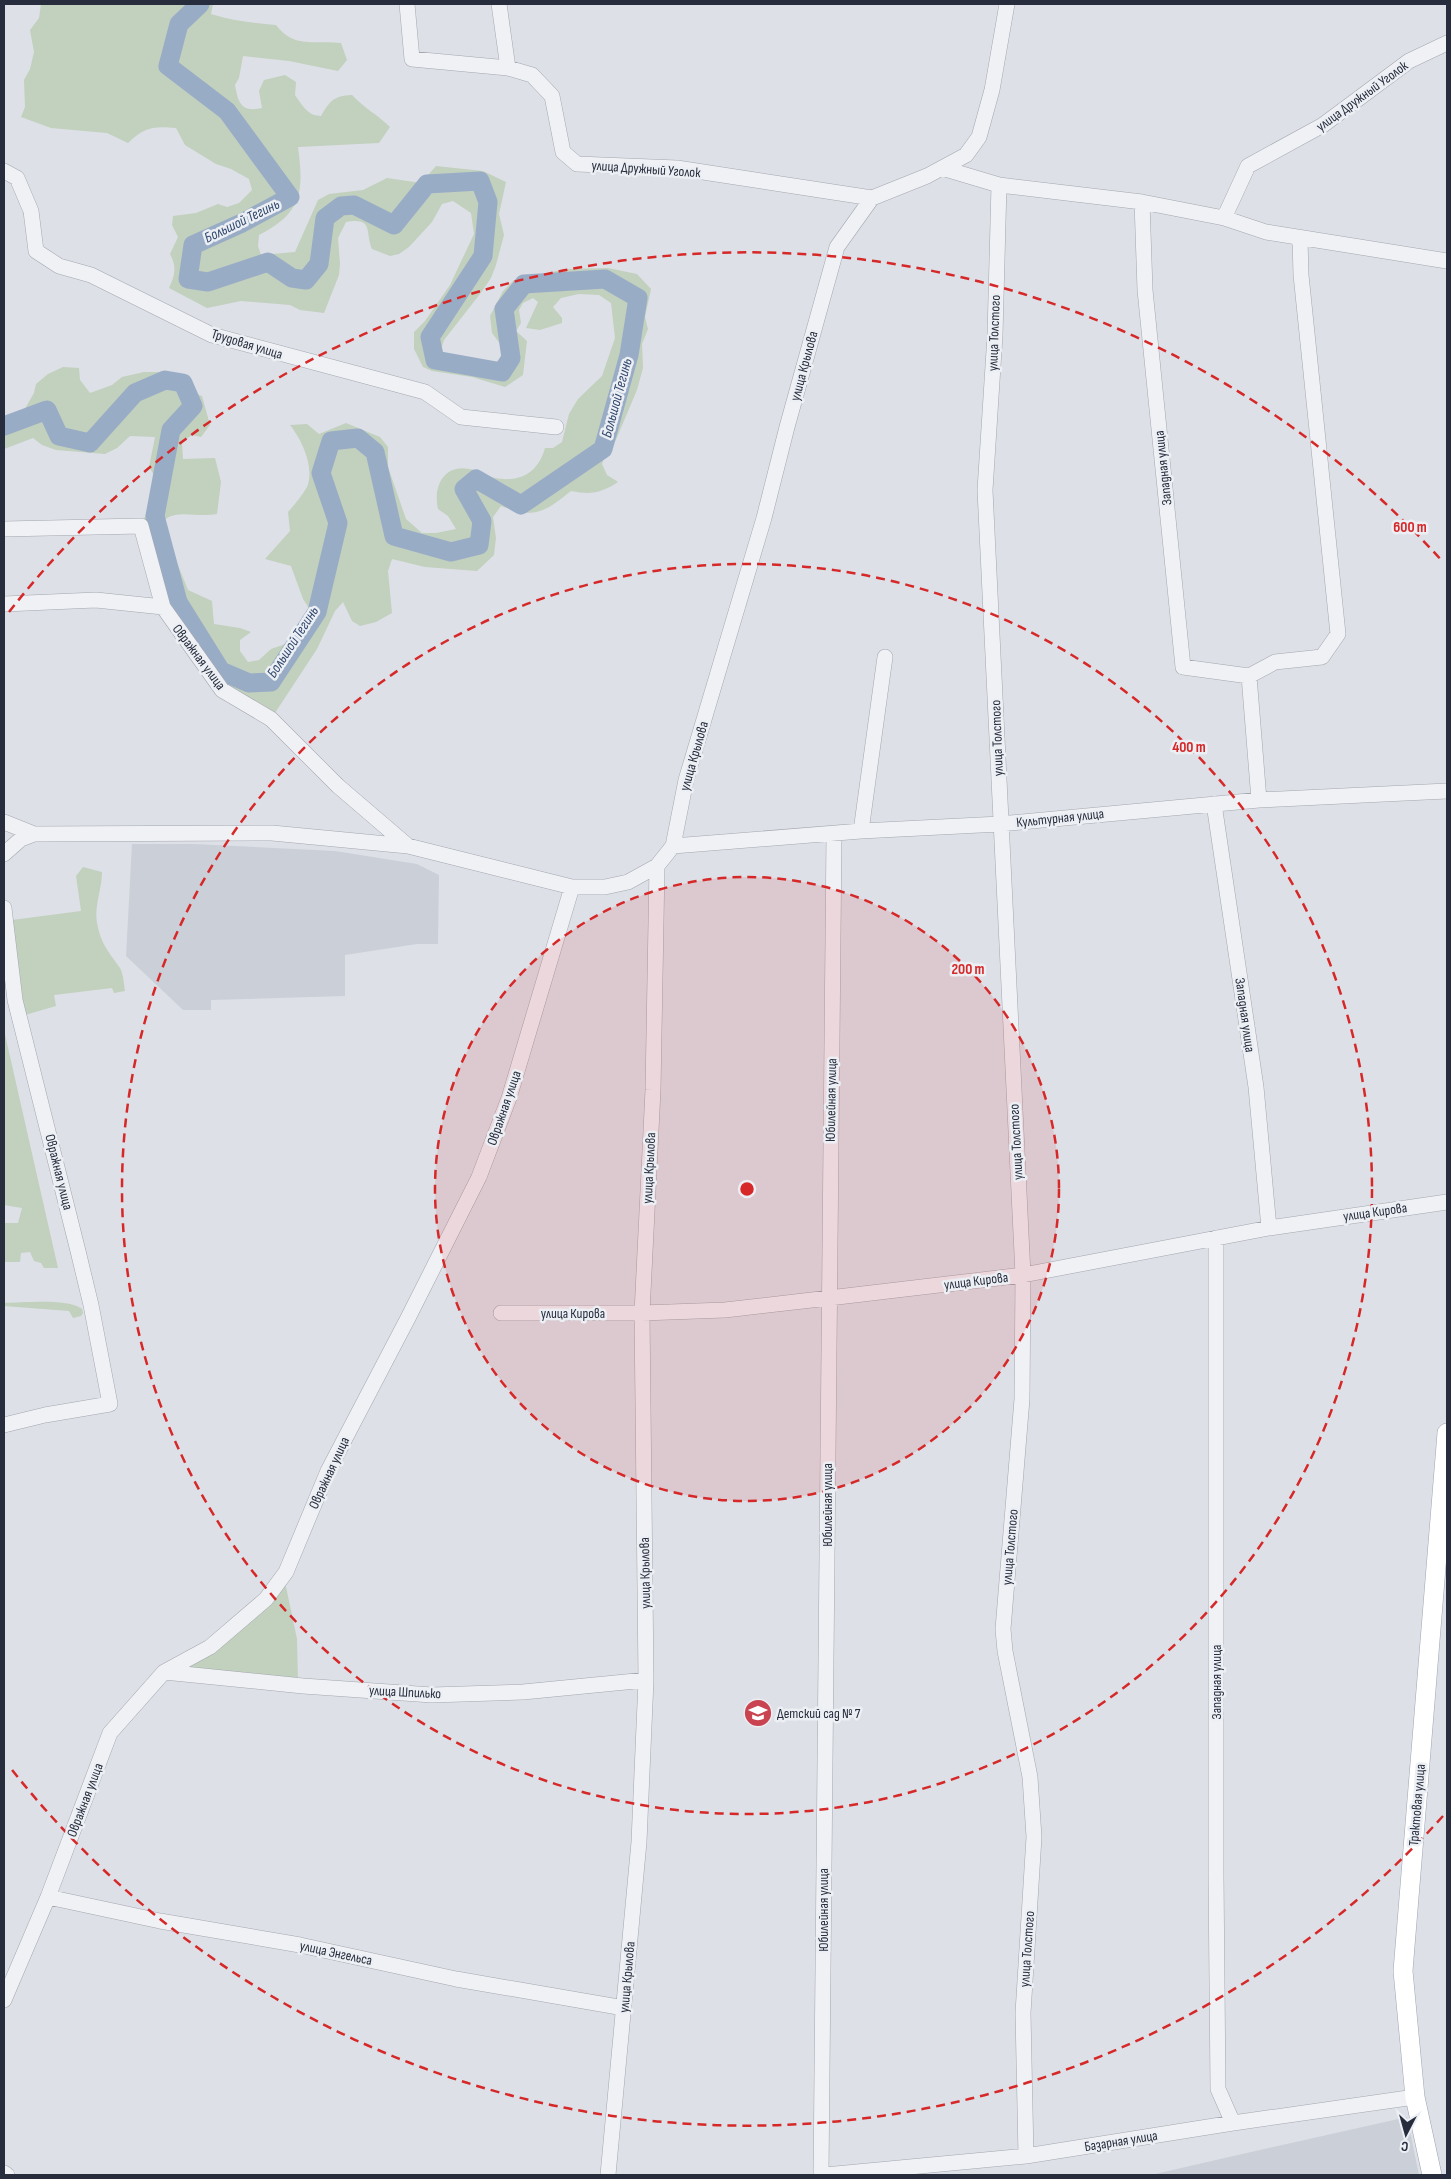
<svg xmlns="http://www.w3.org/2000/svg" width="1451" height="2179" viewBox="0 0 1451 2179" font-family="'Sofia Sans Condensed',sans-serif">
<rect width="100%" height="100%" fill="#dde0e6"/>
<path fill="#cbcfd8" d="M132 844H194L335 851 417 864 439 875 438 944H417L345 955V996L211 1000V1010H183L126 956Z
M1407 2117 1419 2175H1151L1229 2157Z"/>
<path fill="#c2d0be" d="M41 4H213L211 14C233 21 253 23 276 25 294 49 315 40 341 43L347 60 338 71 289 61 243 56 239 78 235 85C238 102 241 113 262 108L259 91 264 80 285 75 296 82 295 95C302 105 308 116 321 116 330 101 333 96 352 95 364 108 378 115 390 127L379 143 298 147C304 192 302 213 259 235L258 246 261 255 295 252 318 200 329 194 363 190 387 178 421 183 436 166 483 171 506 182 499 214 504 235 496 265 491 278 480 294 444 340 439 356C460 360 480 366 501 361L506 352 492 333 490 316 503 291 514 280 566 269 608 268 637 274 651 289 645 317 648 329 642 344 643 368 637 390 615 442 605 456 602 464 607 475 618 482C601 493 591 495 571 491 543 513 535 519 501 506L493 517 496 538 494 555 477 571 425 567 392 559 388 571 392 613 376 622 360 626 352 621 343 602 335 611 317 649 271 719 225 692 163 607 141 526 154 495V475L149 467 155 437 130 436 117 448 105 454 56 450 42 445 33 438 4 449V417L23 412 34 393 36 384 48 374 63 367 79 368 80 380 90 393 112 385 122 377 144 372H160L177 375 180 388 202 396 210 425 201 437 192 435 182 442 183 459 215 458 221 482 217 514C198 518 179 509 164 520L165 533 188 590 212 601 214 624 240 628 251 632 240 640V651L248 662 259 660 271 649 291 642 305 623 309 608 303 599 291 566 265 559 290 531 288 512C295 504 302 496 307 487 315 468 302 440 290 425L307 424 319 434 346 423 380 437 388 447V467L406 519 422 533H436L456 529 448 516 438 509C433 488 443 464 469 469 477 470 484 475 491 477 518 484 538 474 545 448H553L562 442 569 414 578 399 602 376 615 338 611 303 599 295 579 294 561 298 553 307 562 318V323L540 330 526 328 538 302 533 298 523 303 519 310 521 323 516 331 527 341 523 375 505 387 472 377 432 371 423 367 414 349V332L425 321 450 285 474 234 471 213 453 201 442 204 432 222 409 247 399 254 390 256 372 249C365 232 374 217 346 222L338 238 340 264 339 275 324 313 300 310 290 305 241 301 207 308 169 288C175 275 177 267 170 254L178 237 172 225 173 216 196 213 218 204 227 207 239 203 252 190 249 179 231 169 216 164 185 145 176 128C153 126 145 127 128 143L107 133 51 128 21 117 25 107 24 80 30 69 34 52 30 30 39 18Z
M83 867 102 872C102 889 94 906 97 923 101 944 108 951 120 968 123 973 124 984 125 991L114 993 112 988 54 995 56 1006 25 1015 12 920 81 911 76 876Z
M4 1030 58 1268H44L41 1263 34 1261 30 1252 21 1253 20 1262H4V1223H18L22 1208 4 1205Z
M4 1303C23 1303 67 1298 82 1309L83 1313 81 1316 73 1318 69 1311 4 1306Z
M285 1582 297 1639 298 1682 183 1668C225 1642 255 1623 285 1582Z"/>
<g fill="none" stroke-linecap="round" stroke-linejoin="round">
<path stroke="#99acc6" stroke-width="19" d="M4 426 47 410 59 436 90 443 135 393 165 380 183 383 193 406 171 430 155 516 178 602 221 671 249 683 271 682 317 612 338 523 321 473 331 441 358 438 375 452 394 536 451 552 479 545 482 521 464 489 476 479 521 505 603 449 629 355 638 298 605 279 524 284 504 309 511 358 502 372 435 360 430 337 483 256 488 202 480 181 427 184 394 225 354 205 341 206 325 218 319 264 306 280 292 278 268 262 208 282 188 279 193 245 242 223 290 197 227 111 168 66 179 24 200 4"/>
<defs>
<path id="minor" d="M407 4 412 59 508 68 532 75 552 96 563 152 577 164 677 168 872 198
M499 4 508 68
M942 168 999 185 995 335 985 490 1023 1275 1022 1399 1003 1629 1005 1651 1030 1777 1034 1837 1023 2013 1026 2156
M4 171 17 178 31 211 36 251 59 266 91 275 212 335 425 392 461 417 556 427
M999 185 1142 202 1224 218 1266 232 1447 261
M872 198 927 176 966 155 979 137 992 90 1007 4
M1142 202 1145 290 1183 667 1249 676 1259 800
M1224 218 1248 166 1323 125 1409 61 1447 43
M4 529 141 526 163 607 222 690 271 719 338 786 408 846
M4 604 96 600 163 607
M1249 676 1275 662 1322 657 1338 634 1301 275 1300 238
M1214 804 1256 1087 1269 1228
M4 822 34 834
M861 831 885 657
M673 846 861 831 1000 824 1259 800 1447 791
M4 854 21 839 34 834 272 833 408 846 572 887H605L628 882 657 866
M4 908 15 1000 78 1251 91 1305 110 1404 45 1415 4 1425
M1216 1238V1876L1218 2089 1233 2123
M501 1313H642L725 1310 829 1298 1023 1275 1269 1228 1447 1202
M164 1672 303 1686 432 1695 523 1692 646 1680
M48 1897 160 1921 300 1945 456 1979 624 2008
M4 2000 48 1897 110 1733 164 1672 210 1647 266 1599 286 1572 328 1471 408 1318 479 1177 509 1098 572 887
M4 2173 7 2175
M608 2175 639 1842 646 1680 642 1313 653 1090 657 866 673 846 686 780 764 518 787 427 837 247 872 198
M821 2175 834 835
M825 2175 1026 2156 1233 2123 1415 2097"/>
<path id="major" d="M1432 2175 1415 2097 1403 1971 1447 1433"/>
</defs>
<use href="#minor" stroke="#a3a7b0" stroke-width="16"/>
<use href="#major" stroke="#9da4b2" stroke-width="20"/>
<use href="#minor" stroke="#f0f1f5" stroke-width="15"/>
<use href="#major" stroke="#fff" stroke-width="19"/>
</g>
<circle cx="747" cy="1189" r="312" fill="#d62828" fill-opacity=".12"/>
<g fill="none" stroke="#d62828" stroke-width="2.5" stroke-dasharray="9 6">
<circle cx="747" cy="1189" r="312"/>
<circle cx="747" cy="1189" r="625"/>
<path d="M1443 1816A937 937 0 0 1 9 1766M9 612A937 937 0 0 1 1443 562"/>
</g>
<defs>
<symbol id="school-disc" viewBox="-11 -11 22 22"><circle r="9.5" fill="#c94450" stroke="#eceff4"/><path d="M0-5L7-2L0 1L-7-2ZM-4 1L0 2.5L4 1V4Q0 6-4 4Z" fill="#fff"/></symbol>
</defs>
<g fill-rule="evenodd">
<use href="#school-disc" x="742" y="1697" width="32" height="32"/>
</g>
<g text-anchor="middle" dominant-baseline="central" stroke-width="5" stroke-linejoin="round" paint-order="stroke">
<g font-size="14" fill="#272d3c" stroke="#eceff4">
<text transform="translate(1362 96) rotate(-36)">улица Дружный Уголок</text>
<text transform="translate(646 169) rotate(4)">улица Дружный Уголок</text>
<text transform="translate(994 333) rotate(-88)">улица Толстого</text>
<text transform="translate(247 344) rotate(17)">Трудовая улица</text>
<text transform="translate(804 366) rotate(-75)">улица Крылова</text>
<text transform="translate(1163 468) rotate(-96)">Западная улица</text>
<text transform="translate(199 657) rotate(53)">Овражная улица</text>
<text transform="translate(997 738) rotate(-92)">улица Толстого</text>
<text transform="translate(694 756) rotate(-74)">улица Крылова</text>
<text transform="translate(1060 818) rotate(-6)">Культурная улица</text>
<text transform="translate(1245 1015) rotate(82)">Западная улица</text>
<text transform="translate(831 1100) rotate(-89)">Юбилейная улица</text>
<text transform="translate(504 1108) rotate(-71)">Овражная улица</text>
<text transform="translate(1016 1142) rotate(-93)">улица Толстого</text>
<text transform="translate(649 1168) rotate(-87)">улица Крылова</text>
<text transform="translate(59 1172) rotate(76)">Овражная улица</text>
<text transform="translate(1375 1212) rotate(-8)">улица Кирова</text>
<text transform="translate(976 1281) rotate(-7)">улица Кирова</text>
<text x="573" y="1313">улица Кирова</text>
<text transform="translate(329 1473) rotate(-65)">Овражная улица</text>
<text transform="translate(827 1505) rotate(-90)">Юбилейная улица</text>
<text transform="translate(1010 1547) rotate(-85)">улица Толстого</text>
<text transform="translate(645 1573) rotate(-91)">улица Крылова</text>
<text transform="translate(1216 1682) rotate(-90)">Западная улица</text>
<text transform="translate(405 1692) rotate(3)">улица Шпилько</text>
<text transform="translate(85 1800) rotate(-69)">Овражная улица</text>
<text transform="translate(1417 1805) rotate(-85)">Трактовая улица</text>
<text transform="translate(823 1910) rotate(-90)">Юбилейная улица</text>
<text transform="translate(1027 1949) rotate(-86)">улица Толстого</text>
<text transform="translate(336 1953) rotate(12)">улица Энгельса</text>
<text transform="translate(627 1977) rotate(-85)">улица Крылова</text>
<text transform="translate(1121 2141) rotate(-9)">Базарная улица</text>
</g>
<g font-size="14" fill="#272d3c" stroke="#eceff4" text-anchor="start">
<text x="777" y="1713">Детский сад № 7</text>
</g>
<g font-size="15" font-style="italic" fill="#334a6f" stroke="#eceff4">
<text transform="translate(242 221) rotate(-26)">Большой Тегинь</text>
<text transform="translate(617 398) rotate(-75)">Большой Тегинь</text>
<text transform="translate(293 642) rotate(-57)">Большой Тегинь</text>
</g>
</g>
<circle cx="747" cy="1189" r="8" fill="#d62828" stroke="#eceff4" stroke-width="2.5"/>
<g font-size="15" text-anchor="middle" font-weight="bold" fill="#d62828" stroke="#eceff4" stroke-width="5" stroke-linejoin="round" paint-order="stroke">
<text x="1410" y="532">600 m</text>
<text x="1189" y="752">400 m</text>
<text x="968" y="974">200 m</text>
</g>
<rect width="1451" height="2179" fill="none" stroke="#272d3c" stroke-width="10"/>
<g transform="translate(1406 2134) rotate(186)" stroke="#eceff4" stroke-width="4" paint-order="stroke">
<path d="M0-4L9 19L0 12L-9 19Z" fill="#272d3c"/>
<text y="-8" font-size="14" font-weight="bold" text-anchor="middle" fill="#272d3c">С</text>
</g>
</svg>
